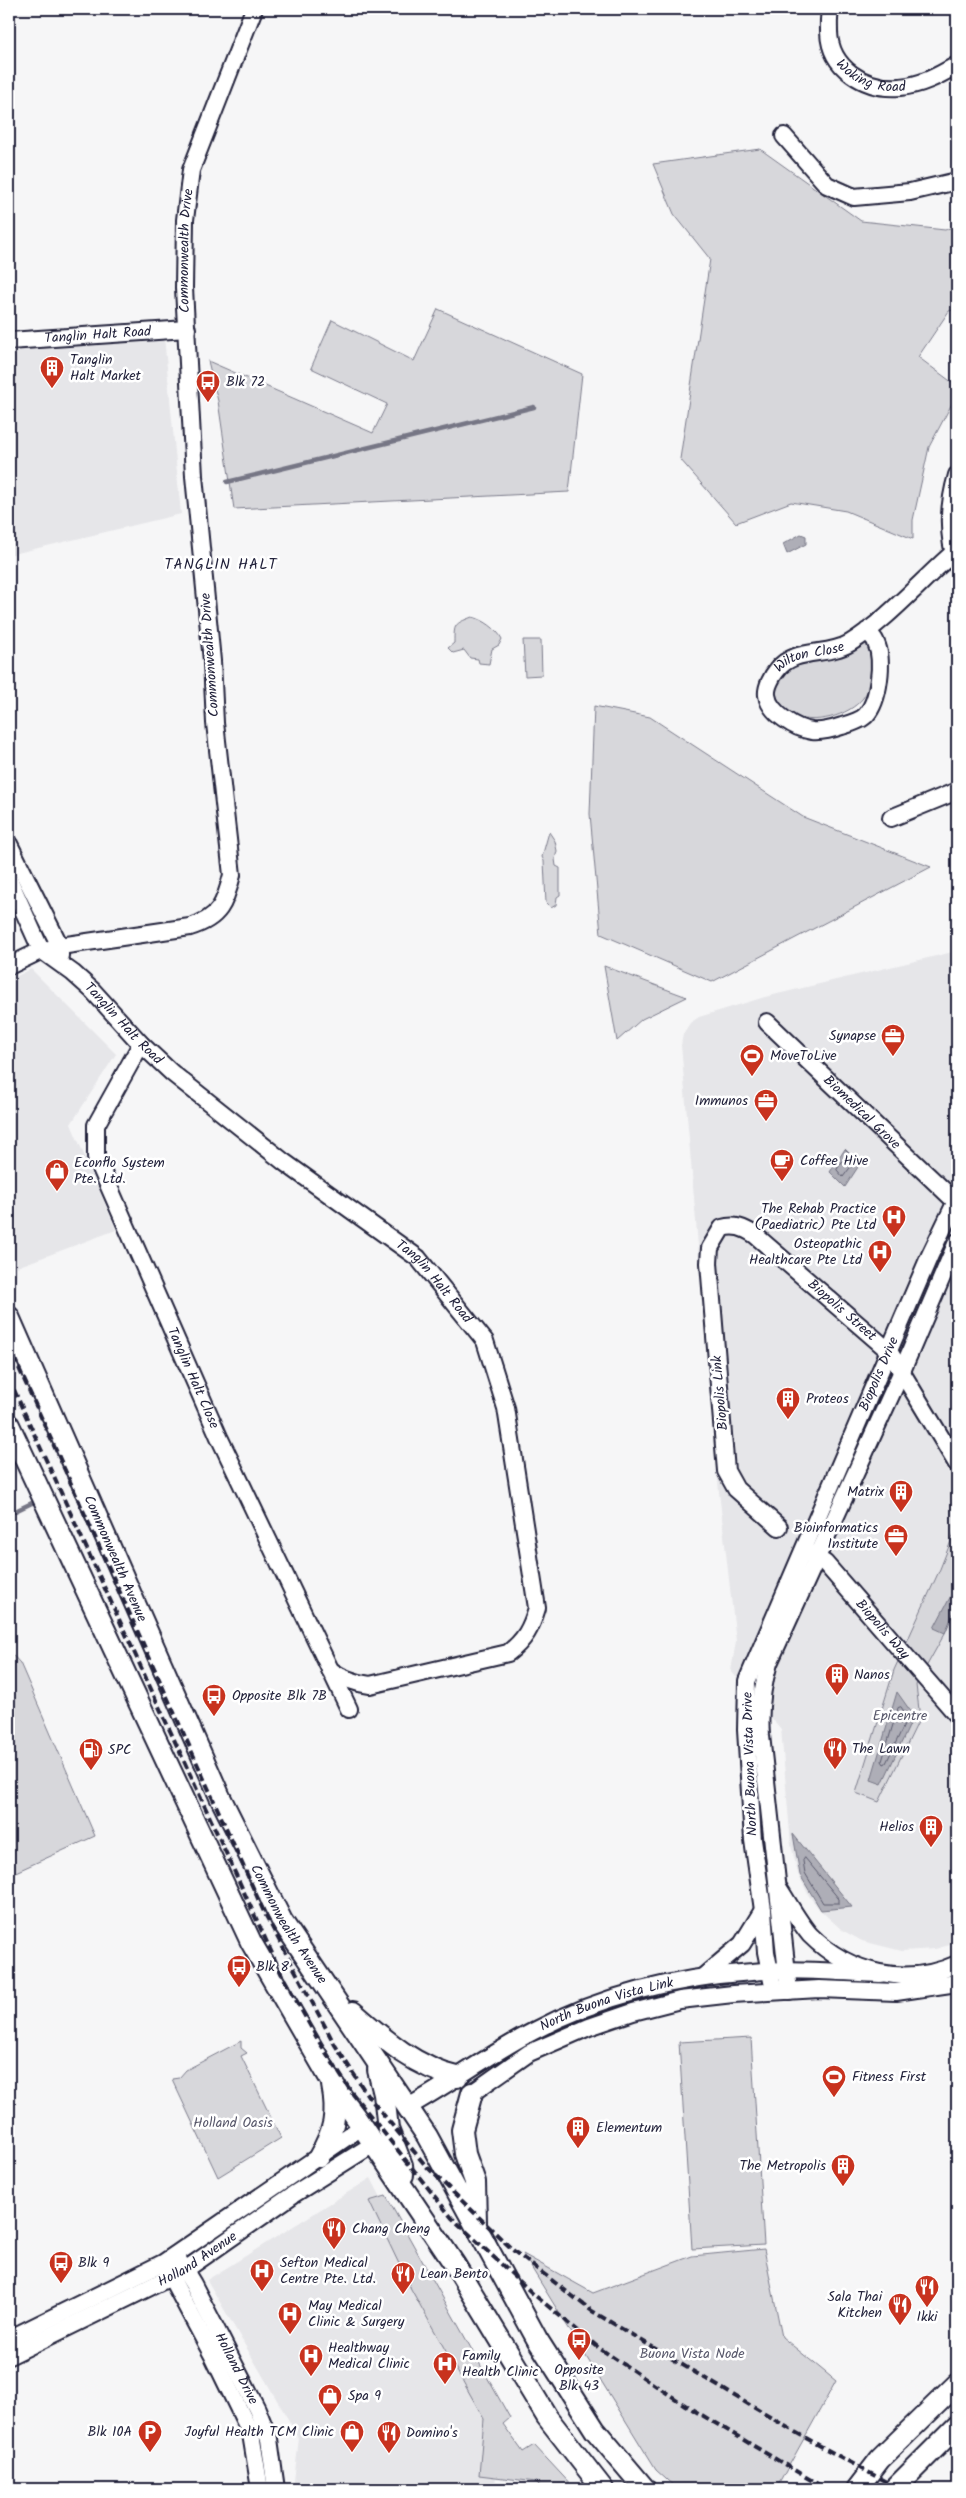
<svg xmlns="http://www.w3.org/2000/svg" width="966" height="2498" viewBox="0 0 966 2498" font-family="Kalam,sans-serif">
<rect width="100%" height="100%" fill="#f6f6f7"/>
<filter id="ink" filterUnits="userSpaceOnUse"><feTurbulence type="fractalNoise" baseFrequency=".02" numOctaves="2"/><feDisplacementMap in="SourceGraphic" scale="10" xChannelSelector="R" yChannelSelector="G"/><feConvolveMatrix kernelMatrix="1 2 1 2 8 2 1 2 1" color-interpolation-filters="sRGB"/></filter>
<g filter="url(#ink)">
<path fill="#e6e6e9" d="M163 326 181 514 9 555V336Z
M957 951V1943L935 1949 902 1951 862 1941 842 1930 820 1910 809 1896 798 1874 791 1845 781 1729 731 1671 736 1641 719 1492 681 1045 683 1034 690 1023 699 1017 765 997Z
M31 969 116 1054 71 1124 116 1230 17 1267 9 1489V980Z
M371 2178 499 2426 495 2489H293L299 2438 207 2280Z"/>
<path fill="#d7d7db" stroke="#7c7c8b" d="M760 149 861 221 945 230 957 225V309L949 311 918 357 957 386V394L929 447 913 520V539L846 511 791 502 736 523 680 459 710 259 674 214 653 164Z
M438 309 582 374 569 492 234 509 218 401 208 361 373 433 387 404 311 368 332 320 414 361Z
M472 617C483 619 497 629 502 639L499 645 492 649 489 664 479 663 478 659 470 658 464 650 453 653 448 648 454 643C454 624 454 624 472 617Z
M870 638C873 657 876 681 863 698 849 716 813 726 792 715 782 709 776 699 770 689L794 662C827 662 843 658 870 638Z
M523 640H541L542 675 525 676Z
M594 706 650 717 803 817 931 867 712 982 601 934 590 814Z
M549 832 555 841 557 851 555 859 556 866 560 868V895L557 897 556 905 551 908 546 903 544 861 542 857Z
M604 966 687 997 642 1019 617 1041Z
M957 1526V1604L945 1633 916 1685 920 1718 879 1802 856 1793 894 1670 940 1569Z
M9 1651 20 1663 95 1836 9 1875Z
M751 2038 764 2245 692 2249 679 2042Z
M241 2041V2048L247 2053 241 2056 281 2138 218 2177 172 2079 179 2078 186 2070Z
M386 2196 510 2418 503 2424 523 2452 534 2445 575 2489H543L536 2482 479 2475 484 2419 411 2289 369 2201Z
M764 2249 782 2337 836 2381 776 2489H677L656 2470 523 2254 593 2293 692 2256Z"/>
<path fill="#aeaeb7" stroke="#767685" d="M801 534 806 536V544L787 554 783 544Z
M845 1149 860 1164 845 1187 830 1172Z
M957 1584V1604L945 1633 934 1628Z
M897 1692 914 1716 882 1784 871 1780Z
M793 1834 852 1907 821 1910 800 1875Z"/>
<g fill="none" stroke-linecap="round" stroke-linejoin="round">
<path stroke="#5a5a6d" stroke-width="1" d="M845 1158 852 1165 843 1177 837 1170Z
M901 1707 908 1717 886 1763 884 1764 882 1761 898 1708Z
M805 1858 839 1899V1903H823L805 1873 803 1861Z"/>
<path stroke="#767685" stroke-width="4.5" d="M227 482 534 407
M9 1514 36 1501 35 1498"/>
<defs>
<g id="minor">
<path id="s1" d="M831 9C828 16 829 23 829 32 830 68 865 90 900 87 922 85 938 76 957 65"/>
<path d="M784 136 827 185 854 197 910 192 957 181"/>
<path id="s2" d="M9 341 187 329"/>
<path d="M957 475C948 506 947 534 957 565"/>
<path id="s3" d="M867 631C870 635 875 638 876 643 884 660 879 701 866 715 862 720 849 724 842 726 833 729 822 732 812 731 796 729 769 713 767 695 766 687 772 676 777 670 794 647 827 657 850 643 886 621 921 581 953 553"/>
<path d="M891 818 957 791"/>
<path d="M9 844 60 946V956"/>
<path id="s4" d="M9 879 41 950 73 973 92 990 141 1044 172 1073 284 1162 418 1258 485 1341 506 1408 537 1608C531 1628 525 1640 508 1653L370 1685C354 1683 343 1679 330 1670"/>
<path id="s5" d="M9 966 36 953 60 946 190 927C220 918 225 903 232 875L215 723 212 661 194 476 184 288 185 220 191 170 254 9"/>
<path id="s6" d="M767 1022 957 1203"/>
<path id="s7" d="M141 1044 96 1125V1157L219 1437 349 1709"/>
<path id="s8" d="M779 1527 736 1489 726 1471 709 1263 710 1248 722 1228C735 1224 744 1228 755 1235L889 1351 957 1464"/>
<path id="s9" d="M807 1552 825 1563 957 1715"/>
<path d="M778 1887C788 1902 798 1921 810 1935 849 1974 906 1987 957 1964"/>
<path d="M704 1976 742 1944 763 1910"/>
<path id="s10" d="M774 1991 766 1952 763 1910 753 1840 746 1730 747 1681 930 1255 957 1199"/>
<path d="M789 1991 761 1735C759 1710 762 1687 769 1663L902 1371 957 1242"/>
<path d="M472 2093 529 2053 589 2027 633 2012 680 2000 733 1994 819 1989 896 1992 957 1983"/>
<path id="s11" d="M408 2107C451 2083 491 2053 534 2031 600 1996 678 1977 752 1972 794 1968 838 1972 880 1974"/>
<path id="s12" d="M179 2261 193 2284 257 2409 269 2439 276 2489"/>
<path d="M167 2270 213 2356 251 2434 260 2489"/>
<path d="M9 2339 163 2263 363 2126"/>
<path id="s13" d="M9 2356 185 2270 294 2194 375 2143"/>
</g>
<g id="major">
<path id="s14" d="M9 1317 220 1797 282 1921 427 2136 537 2339 595 2430 645 2489"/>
<path d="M9 1425 251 1942 332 2082 455 2265 547 2417 603 2489"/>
<path d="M353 2012C385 2040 415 2067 457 2077"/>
<path d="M378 2070 384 2094 388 2129 402 2165 403 2175"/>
<path d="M472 2093 462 2130 465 2154 475 2182 476 2222"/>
<path d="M319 2157C334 2131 338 2115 332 2085"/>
<path d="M857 2489 880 2459 957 2384"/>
<path d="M894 2489 957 2426"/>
</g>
</defs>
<use href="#minor" stroke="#22223b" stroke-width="20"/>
<use href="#major" stroke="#22223b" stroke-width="24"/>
<use href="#minor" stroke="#fff" stroke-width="16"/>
<use href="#major" stroke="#fff" stroke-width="20"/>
<path stroke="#22223b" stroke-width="4" stroke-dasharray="8 4" stroke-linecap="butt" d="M9 1346 264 1912 335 2045 368 2096 426 2166 515 2252 592 2311 795 2432 899 2489
M9 1379 281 1973 318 2040 352 2093 452 2218 532 2293 599 2348 685 2405 826 2489"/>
</g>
</g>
<defs>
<symbol id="building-pin" viewBox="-11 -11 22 30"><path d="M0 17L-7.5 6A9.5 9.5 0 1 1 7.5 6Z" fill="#c8321e" stroke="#fff"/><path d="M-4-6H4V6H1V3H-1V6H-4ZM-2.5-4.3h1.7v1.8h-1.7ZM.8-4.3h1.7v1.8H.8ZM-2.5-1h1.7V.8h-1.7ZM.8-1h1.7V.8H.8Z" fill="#fff"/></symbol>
<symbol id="bus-pin" viewBox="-11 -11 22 30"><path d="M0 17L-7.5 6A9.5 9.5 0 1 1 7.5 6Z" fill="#c8321e" stroke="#fff"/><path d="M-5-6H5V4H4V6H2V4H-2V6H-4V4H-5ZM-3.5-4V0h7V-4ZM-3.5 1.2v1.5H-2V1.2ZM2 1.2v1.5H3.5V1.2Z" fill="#fff"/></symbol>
<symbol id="office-pin" viewBox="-11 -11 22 30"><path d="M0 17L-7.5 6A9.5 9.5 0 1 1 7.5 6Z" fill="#c8321e" stroke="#fff"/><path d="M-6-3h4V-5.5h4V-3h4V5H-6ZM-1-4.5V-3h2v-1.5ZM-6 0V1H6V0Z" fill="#fff"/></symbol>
<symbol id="stadium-pin" viewBox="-11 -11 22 30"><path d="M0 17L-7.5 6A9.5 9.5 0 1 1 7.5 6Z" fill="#c8321e" stroke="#fff"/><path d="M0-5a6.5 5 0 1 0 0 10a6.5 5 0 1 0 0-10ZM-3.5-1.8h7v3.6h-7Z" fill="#fff"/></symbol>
<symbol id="cafe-pin" viewBox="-11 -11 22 30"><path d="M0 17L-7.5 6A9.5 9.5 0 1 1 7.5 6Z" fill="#c8321e" stroke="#fff"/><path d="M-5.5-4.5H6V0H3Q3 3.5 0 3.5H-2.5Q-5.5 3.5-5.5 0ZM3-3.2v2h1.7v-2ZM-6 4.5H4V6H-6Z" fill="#fff"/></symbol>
<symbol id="shop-pin" viewBox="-11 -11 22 30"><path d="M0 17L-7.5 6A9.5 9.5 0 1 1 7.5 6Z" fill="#c8321e" stroke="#fff"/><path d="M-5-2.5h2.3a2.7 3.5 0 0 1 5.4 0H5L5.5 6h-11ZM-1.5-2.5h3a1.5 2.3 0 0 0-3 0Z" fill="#fff"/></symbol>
<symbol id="hospital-pin" viewBox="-11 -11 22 30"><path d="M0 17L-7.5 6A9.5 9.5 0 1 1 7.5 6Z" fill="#c8321e" stroke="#fff"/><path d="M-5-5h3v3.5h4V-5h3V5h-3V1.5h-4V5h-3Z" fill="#fff"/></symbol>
<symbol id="restaurant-pin" viewBox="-11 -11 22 30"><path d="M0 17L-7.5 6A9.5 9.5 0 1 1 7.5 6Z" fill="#c8321e" stroke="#fff"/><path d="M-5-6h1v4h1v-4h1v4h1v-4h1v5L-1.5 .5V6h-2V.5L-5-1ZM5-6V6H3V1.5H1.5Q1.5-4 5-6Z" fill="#fff"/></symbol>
<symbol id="fuel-pin" viewBox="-11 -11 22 30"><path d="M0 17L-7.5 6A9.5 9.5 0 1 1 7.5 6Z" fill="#c8321e" stroke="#fff"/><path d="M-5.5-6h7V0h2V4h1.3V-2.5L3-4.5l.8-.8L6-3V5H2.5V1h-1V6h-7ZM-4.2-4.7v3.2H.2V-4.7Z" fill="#fff"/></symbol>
<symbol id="parking-pin" viewBox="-11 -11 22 30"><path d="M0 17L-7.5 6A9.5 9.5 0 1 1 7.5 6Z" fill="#c8321e" stroke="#fff"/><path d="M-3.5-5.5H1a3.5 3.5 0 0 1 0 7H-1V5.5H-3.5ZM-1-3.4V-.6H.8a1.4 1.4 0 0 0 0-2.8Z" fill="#fff"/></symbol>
</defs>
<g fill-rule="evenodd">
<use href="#building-pin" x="38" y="354" width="28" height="38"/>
<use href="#bus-pin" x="194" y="368" width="28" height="38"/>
<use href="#office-pin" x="879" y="1022" width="28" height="38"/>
<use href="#stadium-pin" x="738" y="1042" width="28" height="38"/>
<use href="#office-pin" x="752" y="1087" width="28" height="38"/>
<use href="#cafe-pin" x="768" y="1147" width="28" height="38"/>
<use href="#shop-pin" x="43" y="1157" width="28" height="38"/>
<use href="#hospital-pin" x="880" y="1203" width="28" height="38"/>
<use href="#hospital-pin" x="866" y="1238" width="28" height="38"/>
<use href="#building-pin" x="774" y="1385" width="28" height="38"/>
<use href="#building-pin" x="887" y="1478" width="28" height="38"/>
<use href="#office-pin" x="882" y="1522" width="28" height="38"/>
<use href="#building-pin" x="823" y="1661" width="28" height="38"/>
<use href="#bus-pin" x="200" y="1682" width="28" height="38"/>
<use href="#restaurant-pin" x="821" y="1735" width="28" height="38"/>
<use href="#fuel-pin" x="77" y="1736" width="28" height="38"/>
<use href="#building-pin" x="917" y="1813" width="28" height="38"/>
<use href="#bus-pin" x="225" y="1953" width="28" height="38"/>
<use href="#stadium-pin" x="820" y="2063" width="28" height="38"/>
<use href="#building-pin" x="564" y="2114" width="28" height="38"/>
<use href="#building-pin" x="829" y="2152" width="28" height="38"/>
<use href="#restaurant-pin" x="320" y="2215" width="28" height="38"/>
<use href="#bus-pin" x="47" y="2249" width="28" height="38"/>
<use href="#hospital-pin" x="248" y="2257" width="28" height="38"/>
<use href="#restaurant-pin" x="389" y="2260" width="28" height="38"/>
<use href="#restaurant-pin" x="913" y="2273" width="28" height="38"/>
<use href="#restaurant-pin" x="886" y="2291" width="28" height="38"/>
<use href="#hospital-pin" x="276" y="2300" width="28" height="38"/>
<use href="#bus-pin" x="565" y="2326" width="28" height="38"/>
<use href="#hospital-pin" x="297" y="2342" width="28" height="38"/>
<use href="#hospital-pin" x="431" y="2350" width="28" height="38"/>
<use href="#shop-pin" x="316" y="2382" width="28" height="38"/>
<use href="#parking-pin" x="136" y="2418" width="28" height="38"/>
<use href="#shop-pin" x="338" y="2418" width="28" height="38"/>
<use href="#restaurant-pin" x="375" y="2419" width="28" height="38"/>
</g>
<g text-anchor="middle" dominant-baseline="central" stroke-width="5" stroke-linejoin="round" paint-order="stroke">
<g font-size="14" fill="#22223b" stroke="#fff">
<text stroke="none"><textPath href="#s1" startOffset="92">Woking Road</textPath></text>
<text stroke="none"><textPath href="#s5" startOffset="884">Commonwealth Drive</textPath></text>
<text stroke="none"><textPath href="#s2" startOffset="89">Tanglin Halt Road</textPath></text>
<text transform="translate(210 655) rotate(-94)">Commonwealth Drive</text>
<text stroke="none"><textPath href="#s3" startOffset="272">Wilton Close</textPath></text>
<text stroke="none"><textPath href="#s4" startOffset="189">Tanglin Halt Road</textPath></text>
<text stroke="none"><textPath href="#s6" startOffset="131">Biomedical Grove</textPath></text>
<text stroke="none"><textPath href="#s4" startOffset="594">Tanglin Halt Road</textPath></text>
<text stroke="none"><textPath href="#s8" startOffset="475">Biopolis Street</textPath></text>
<text stroke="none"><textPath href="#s10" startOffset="646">Biopolis Drive</textPath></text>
<text stroke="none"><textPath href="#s7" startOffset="366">Tanglin Halt Close</textPath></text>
<text transform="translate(720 1393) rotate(-95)">Biopolis Link</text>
<text stroke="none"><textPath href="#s14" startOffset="264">Commonwealth Avenue</textPath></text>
<text stroke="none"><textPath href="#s9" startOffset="109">Biopolis Way</textPath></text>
<text transform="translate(750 1764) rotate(-92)">North Buona Vista Drive</text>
<text stroke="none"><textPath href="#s14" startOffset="669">Commonwealth Avenue</textPath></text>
<text stroke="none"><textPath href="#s11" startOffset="225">North Buona Vista Link</textPath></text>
<text stroke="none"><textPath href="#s13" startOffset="212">Holland Avenue</textPath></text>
<text stroke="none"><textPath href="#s12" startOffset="122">Holland Drive</textPath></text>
</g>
<g font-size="14" fill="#22223b" stroke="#fff" text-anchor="start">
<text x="70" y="360">Tanglin<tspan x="70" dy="16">Halt Market</tspan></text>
<text x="226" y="382">Blk 72</text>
<text x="876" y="1036" text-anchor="end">Synapse</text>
<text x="770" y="1056">MoveToLive</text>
<text x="748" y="1101" text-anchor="end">Immunos</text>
<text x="800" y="1161">Coffee Hive</text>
<text x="74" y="1163">Econflo System<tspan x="74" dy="16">Pte. Ltd.</tspan></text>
<text x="876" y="1209" text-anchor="end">The Rehab Practice<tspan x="876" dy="16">(Paediatric) Pte Ltd</tspan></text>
<text x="862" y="1244" text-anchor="end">Osteopathic<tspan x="862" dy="16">Healthcare Pte Ltd</tspan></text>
<text x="806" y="1399">Proteos</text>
<text x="884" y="1492" text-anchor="end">Matrix</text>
<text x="878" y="1528" text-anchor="end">Bioinformatics<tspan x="878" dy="16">Institute</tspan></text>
<text x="854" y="1675">Nanos</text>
<text x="232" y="1696">Opposite Blk 7B</text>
<text x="852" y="1749">The Lawn</text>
<text x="108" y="1750">SPC</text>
<text x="914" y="1827" text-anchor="end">Helios</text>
<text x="256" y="1967">Blk 8</text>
<text x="852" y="2077">Fitness First</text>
<text x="596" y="2128">Elementum</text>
<text x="826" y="2166" text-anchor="end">The Metropolis</text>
<text x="352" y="2229">Chang Cheng</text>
<text x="78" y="2263">Blk 9</text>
<text x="280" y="2263">Sefton Medical<tspan x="280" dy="16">Centre Pte. Ltd.</tspan></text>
<text x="420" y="2274">Lean Bento</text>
<text x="882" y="2297" text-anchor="end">Sala Thai<tspan x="882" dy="16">Kitchen</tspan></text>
<text x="308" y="2306">May Medical<tspan x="308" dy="16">Clinic &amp; Surgery</tspan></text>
<text x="927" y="2317" text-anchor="middle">Ikki</text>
<text x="328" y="2348">Healthway<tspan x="328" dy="16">Medical Clinic</tspan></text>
<text x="462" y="2356">Family<tspan x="462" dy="16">Health Clinic</tspan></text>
<text x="579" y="2370" text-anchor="middle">Opposite<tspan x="579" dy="16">Blk 43</tspan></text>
<text x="348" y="2396">Spa 9</text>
<text x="132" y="2432" text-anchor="end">Blk 10A</text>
<text x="334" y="2432" text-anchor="end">Joyful Health TCM Clinic</text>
<text x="406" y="2433">Domino's</text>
</g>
<g font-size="14" fill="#58586b" stroke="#fff">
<text x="900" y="1716">Epicentre</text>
<text x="233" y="2123">Holland Oasis</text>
<text x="692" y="2354">Buona Vista Node</text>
</g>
<g font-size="15" letter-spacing="1" fill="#22223b" stroke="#fff">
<text x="221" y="565">TANGLIN HALT</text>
</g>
</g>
<rect width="966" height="2498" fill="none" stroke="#fff" stroke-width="30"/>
<rect x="15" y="15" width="936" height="2468" fill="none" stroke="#22223b" stroke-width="2" filter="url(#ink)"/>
</svg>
